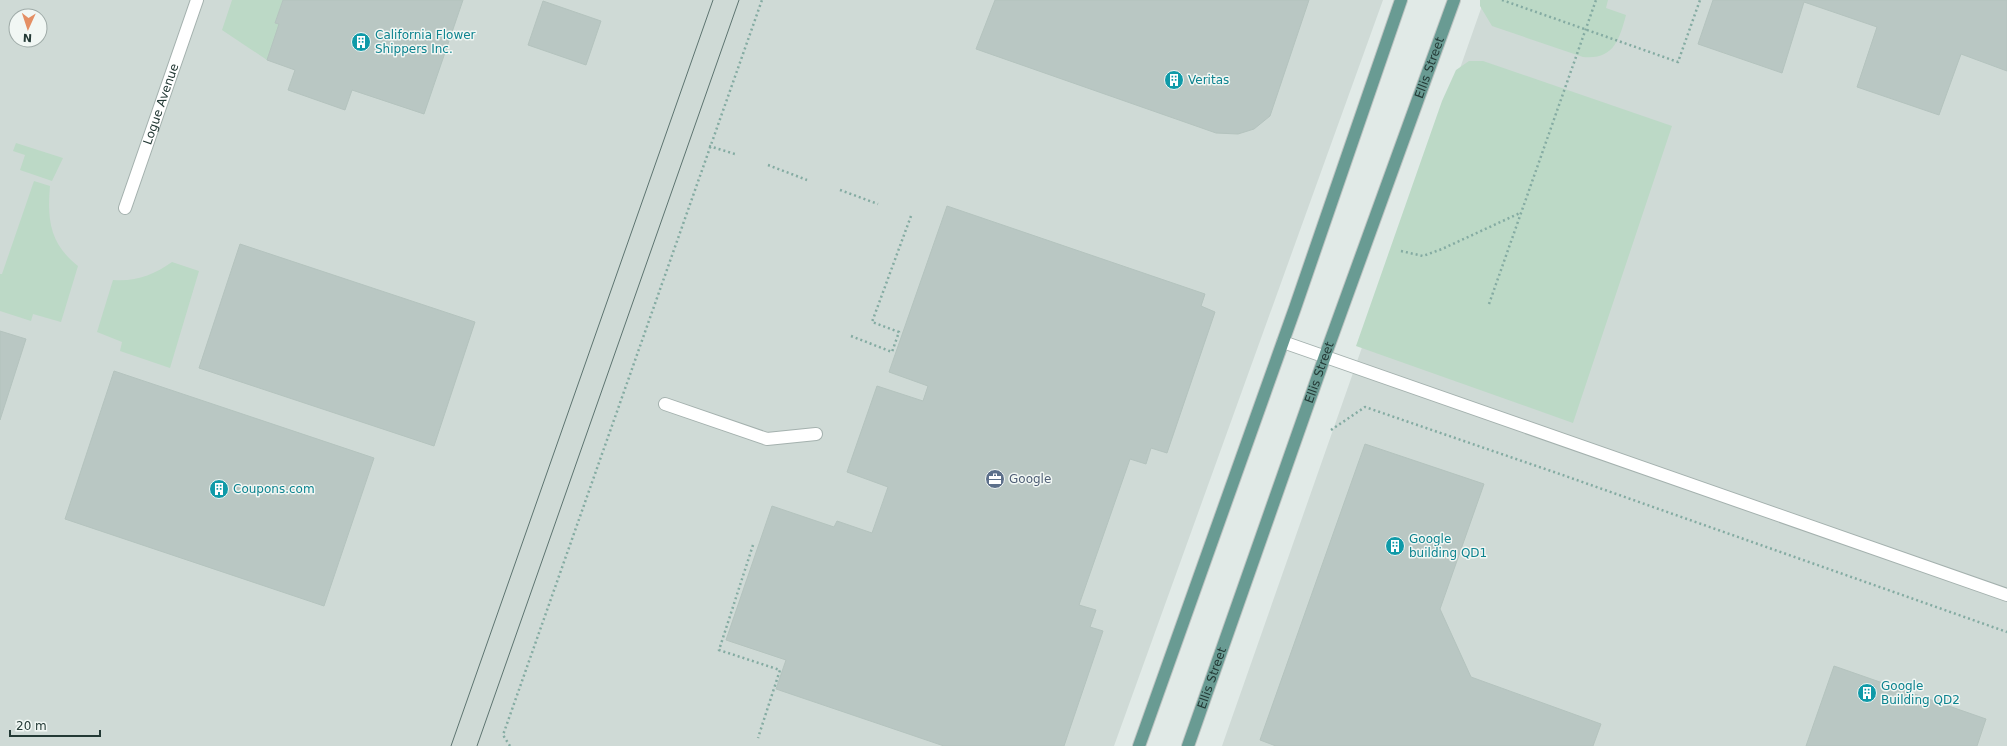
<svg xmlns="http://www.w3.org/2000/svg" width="2007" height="746" viewBox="0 0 2007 746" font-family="'DejaVu Sans',sans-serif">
<rect width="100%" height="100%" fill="#e1eae7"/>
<path fill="#cfdad6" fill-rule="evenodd" d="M0 0H1383L1114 746H0ZM16 16H40V40H16Z
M1484 0H2007V746H1222Z"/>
<path fill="#bcd9c6" d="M232 0H283L275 23 279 24 267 60 222 30Z
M1480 0H1608L1606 8 1626 15C1619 41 1613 60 1583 57L1492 26 1480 6Z
M1469 61H1483L1672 126 1573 423 1356 346 1442 101 1456 70Z
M16 143 63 158 52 181 20 170 25 155 13 151Z
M34 181 50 186C47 220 50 244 78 266L61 322 33 314 31 321 0 311V274H2Z
M172 262 199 271 170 368 120 351 122 342 97 332 113 280C135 282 154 275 172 262Z"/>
<path fill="#b9c7c3" stroke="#b4c3be" d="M283 0H463L424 114 352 90 345 110 288 90 295 70 267 60 279 24 275 23Z
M995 0H1309L1270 116 1254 129 1238 134 1216 133 976 49Z
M1713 0H2007V71L1961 54 1939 115 1857 87 1877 27 1804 2 1782 73 1698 44Z
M543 1 601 21 586 65 528 45Z
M947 206 1205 294 1201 306 1215 312 1167 453 1151 448 1146 464 1130 459 1079 605 1096 610 1090 627 1103 631 1064 746H944L776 689 786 660 726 640 772 506 834 527 837 521 872 533 888 487 847 472 877 386 923 401 928 386 889 372Z
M240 244 475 322 434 446 199 368Z
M0 331 26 339 0 420Z
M114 371 374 458 324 606 65 519Z
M1365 444 1484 484 1440 609 1471 677 1601 724 1593 746H1276L1260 740Z
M1834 666 1986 719 1977 746H1806Z"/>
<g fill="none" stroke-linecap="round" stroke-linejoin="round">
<defs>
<g id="minor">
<path id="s1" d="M125 208 197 0"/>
<path d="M1283 342 2007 595"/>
<path d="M665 404 767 439 816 434"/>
</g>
<g id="major">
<path d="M1139 746 1295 308 1401 0"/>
<path id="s2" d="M1188 746 1325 356 1454 0"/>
</g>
</defs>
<use href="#minor" stroke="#a4b1ae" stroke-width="14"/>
<use href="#major" stroke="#bdc4c2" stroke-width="14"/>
<path stroke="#84aba2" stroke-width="2.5" stroke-dasharray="2 3" stroke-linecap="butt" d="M1502 0 1678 62 1700 0
M709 146 735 154
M768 165 807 180
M840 190 878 204
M1401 251 1423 256 1442 249 1520 213
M1489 304 1596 0
M851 336 892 352 899 332 872 322 911 216
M1331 430 1365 407 1554 472 2007 632
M753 545 719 650 780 670 758 738
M510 746 503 735 762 0"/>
<use href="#minor" stroke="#fff" stroke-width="12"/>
<use href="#major" stroke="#699b93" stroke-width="12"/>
<path stroke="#5d7470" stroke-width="1" d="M451 746 713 0
M477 746 739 0"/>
</g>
<defs>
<symbol id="building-disc" viewBox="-11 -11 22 22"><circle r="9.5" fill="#0f9aa8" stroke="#f1f7f4"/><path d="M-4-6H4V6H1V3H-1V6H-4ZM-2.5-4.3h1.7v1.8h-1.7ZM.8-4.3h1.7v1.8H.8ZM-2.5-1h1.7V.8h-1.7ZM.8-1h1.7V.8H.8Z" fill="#fff"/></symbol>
<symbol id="office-disc" viewBox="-11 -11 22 22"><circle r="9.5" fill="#5c6f8a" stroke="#f1f7f4"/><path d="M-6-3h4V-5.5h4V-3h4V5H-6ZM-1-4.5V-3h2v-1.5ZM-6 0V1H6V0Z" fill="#fff"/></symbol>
</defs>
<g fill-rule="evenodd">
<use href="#building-disc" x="350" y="31" width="22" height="22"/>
<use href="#building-disc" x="1163" y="69" width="22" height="22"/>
<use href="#office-disc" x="984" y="468" width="22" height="22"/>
<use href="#building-disc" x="208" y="478" width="22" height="22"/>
<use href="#building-disc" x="1384" y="535" width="22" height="22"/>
<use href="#building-disc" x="1856" y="682" width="22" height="22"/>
</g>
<g text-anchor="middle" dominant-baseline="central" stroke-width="3" stroke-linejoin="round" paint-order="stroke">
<g font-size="12" fill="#0d838f" stroke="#f1f7f4" text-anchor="start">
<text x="375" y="35">California Flower<tspan x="375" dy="14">Shippers Inc.</tspan></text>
<text x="1188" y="80">Veritas</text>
<text x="233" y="489">Coupons.com</text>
<text x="1409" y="539">Google<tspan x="1409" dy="14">building QD1</tspan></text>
<text x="1881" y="686">Google<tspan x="1881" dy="14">Building QD2</tspan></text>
</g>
<g font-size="12" fill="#233935" stroke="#f1f7f4">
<text stroke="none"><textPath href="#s2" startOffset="720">Ellis Street</textPath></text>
<text stroke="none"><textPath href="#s1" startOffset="110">Logue Avenue</textPath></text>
<text stroke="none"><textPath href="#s2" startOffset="396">Ellis Street</textPath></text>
<text stroke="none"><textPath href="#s2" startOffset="72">Ellis Street</textPath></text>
</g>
<g font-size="12" fill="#4e5e75" stroke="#f1f7f4" text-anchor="start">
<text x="1009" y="479">Google</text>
</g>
</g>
<g transform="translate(28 28) rotate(183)"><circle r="19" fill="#f1f7f4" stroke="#9faba8"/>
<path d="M0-3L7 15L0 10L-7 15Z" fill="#e48f64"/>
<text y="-6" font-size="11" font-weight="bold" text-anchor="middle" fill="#233935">N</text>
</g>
<path d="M10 730v6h90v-6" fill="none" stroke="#233935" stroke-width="2"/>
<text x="16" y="730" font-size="12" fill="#233935" stroke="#f1f7f4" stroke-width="3" paint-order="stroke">20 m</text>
</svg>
